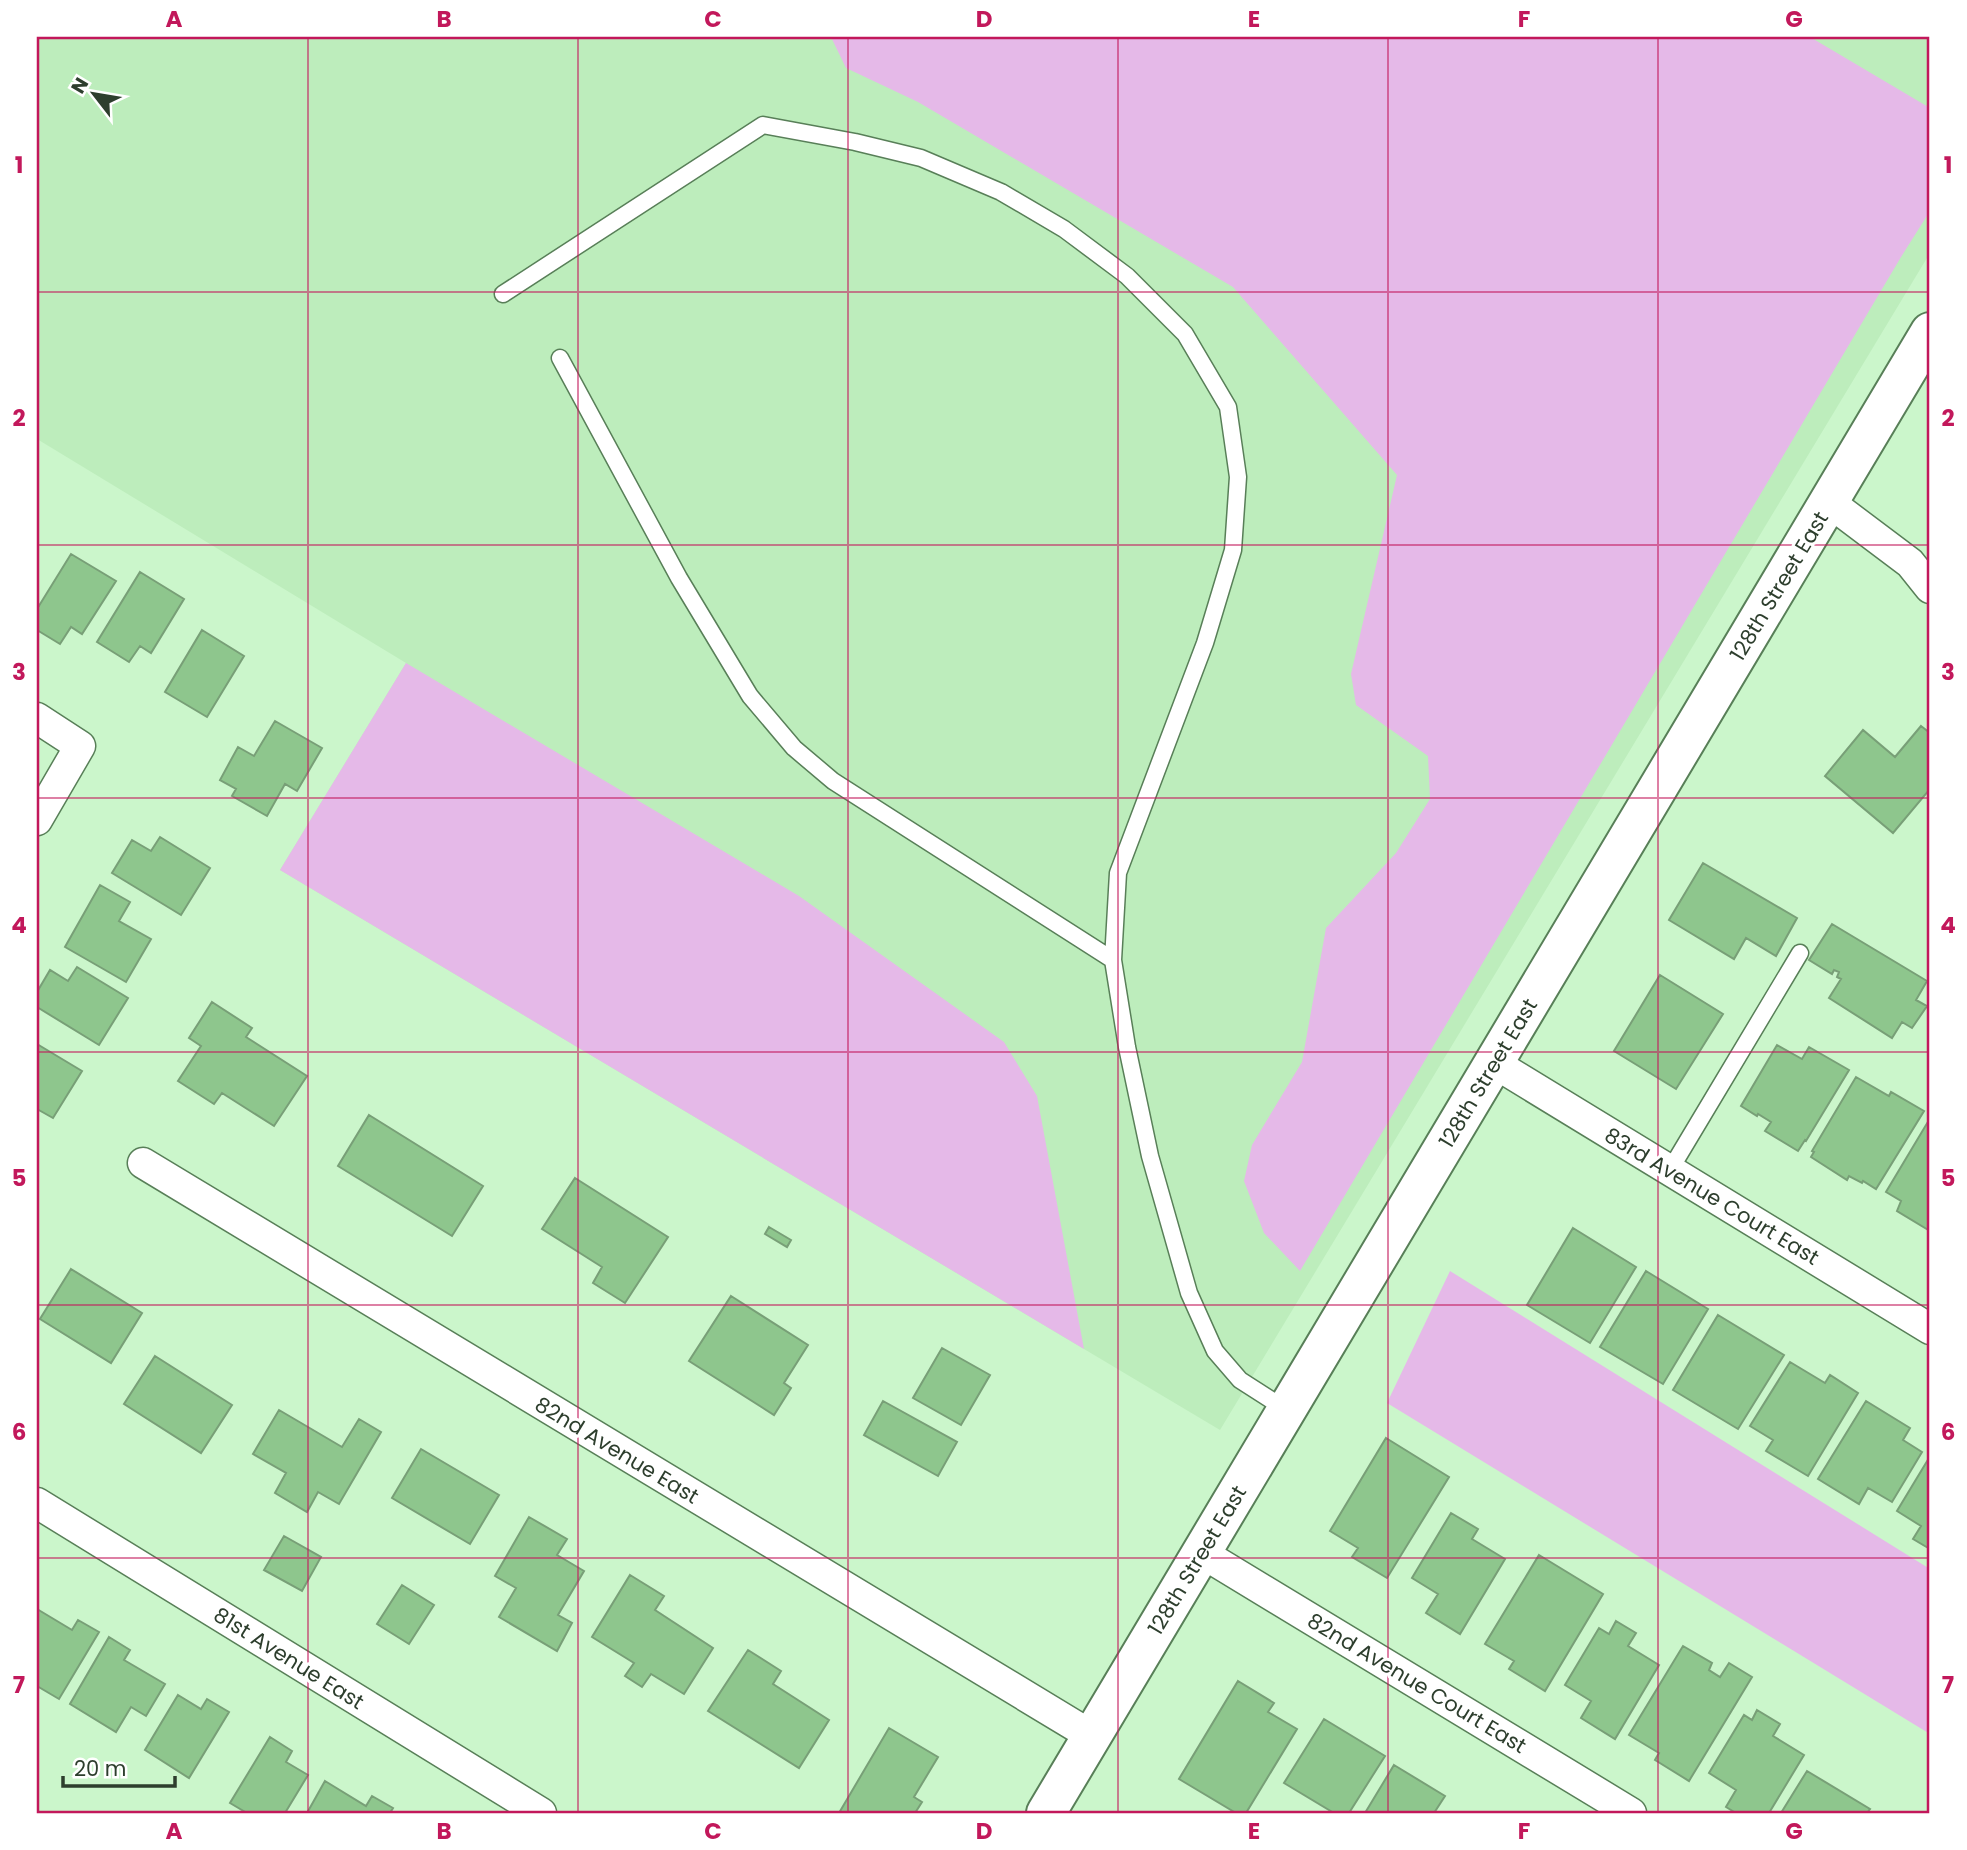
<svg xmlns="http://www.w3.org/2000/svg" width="1967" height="1850" viewBox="0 0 1967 1850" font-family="Poppins,sans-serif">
<rect width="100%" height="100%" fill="#cbf6cb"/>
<path fill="#bdedbc" d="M37 37H1930V253L1220 1430 280 870 406 663 37 439Z"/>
<path fill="#e5b9e8" d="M831 37H1810L1930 108V211L1901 257 1300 1271 1264 1233 1244 1181 1252 1145 1302 1062 1326 928 1396 853 1430 799 1428 756 1356 705 1351 674 1397 475 1233 287 918 102 846 68Z
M406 663 799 896 1004 1042 1037 1096 1084 1349 280 870Z
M1450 1271 1930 1569V1734L1387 1403Z"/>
<path fill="#8ec68d" stroke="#789f77" stroke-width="2" d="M71 554 116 581 82 634 71 627 60 644 37 630V609Z
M140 572 184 599 151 653 140 646 129 662 97 642Z
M202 630 244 656 207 717 165 692Z
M275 721 322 748 297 791 285 784 267 816 232 796 236 789 220 780 238 747 254 756Z
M1921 726 1930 733V789L1893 833 1825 776 1863 730 1895 757Z
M160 837 210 868 181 915 112 873 132 840 151 851Z
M1703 863 1797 918 1776 956 1746 938 1734 959 1669 920Z
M100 885 130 902 119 921 151 939 126 982 65 947Z
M1832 924 1927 981 1916 1000 1927 1006 1912 1028 1902 1022 1892 1038 1829 998 1841 979 1837 977 1839 972 1834 970 1832 974 1809 960Z
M77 967 128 998 99 1045 37 1007V992L50 970 68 981Z
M1660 975 1723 1014 1676 1089 1614 1051Z
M212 1002 252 1028 246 1037 307 1076 274 1126 222 1093 214 1104 178 1081 201 1046 189 1038Z
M37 1044 82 1071 53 1118 37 1109Z
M1777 1045 1802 1059 1809 1047 1849 1070 1806 1141 1805 1140 1798 1151 1765 1131 1771 1122 1758 1114 1757 1116 1741 1106Z
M1856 1077 1889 1096 1891 1092 1924 1111 1876 1189 1863 1181 1862 1183 1849 1176 1847 1180 1811 1157 1814 1152 1812 1151Z
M369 1115 483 1186 452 1236 338 1166Z
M1929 1120 1930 1121V1231L1897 1211 1901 1201 1886 1192Z
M575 1178 668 1237 625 1303 593 1283 602 1267 542 1229Z
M769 1227 791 1240 787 1247 765 1234Z
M1573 1228 1636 1267 1590 1343 1527 1305Z
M71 1269 142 1313 111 1363 40 1319Z
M1646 1271 1708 1309 1663 1384 1600 1347Z
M731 1296 808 1345 784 1383 791 1388 774 1415 689 1361Z
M1718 1315 1784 1355 1738 1429 1673 1390Z
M942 1348 990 1375 961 1425 913 1398Z
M155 1356 232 1405 201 1453 124 1404Z
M1790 1362 1825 1383 1830 1375 1858 1393 1808 1476 1766 1451 1773 1440 1750 1426Z
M883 1401 957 1442 938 1476 864 1435Z
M1866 1401 1910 1428 1903 1440 1922 1452 1892 1502 1868 1488 1859 1504 1818 1479Z
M279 1410 342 1447 359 1419 381 1432 339 1504 318 1492 307 1512 275 1493 286 1473 253 1454Z
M1386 1438 1449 1477 1387 1578 1352 1557 1358 1548 1330 1531Z
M421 1449 499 1495 470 1544 392 1498Z
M1929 1458H1930V1549L1913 1539 1921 1526 1897 1511Z
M1451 1513 1478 1529 1472 1539 1505 1559 1460 1634 1426 1613 1438 1594 1412 1578Z
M529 1517 567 1539 557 1555 584 1571 558 1615 572 1623 557 1651 499 1617 516 1588 495 1576Z
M284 1536 321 1557 302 1591 264 1570Z
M1539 1555 1603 1594 1545 1691 1509 1669 1514 1661 1485 1644Z
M630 1575 664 1596 655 1610 713 1648 684 1694 651 1674 642 1687 625 1676 634 1663 592 1637Z
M402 1585 434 1605 409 1644 377 1624Z
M37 1609 72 1630 78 1620 99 1632 59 1699 37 1686Z
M1616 1621 1636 1633 1628 1646 1659 1665 1615 1739 1581 1718 1591 1701 1565 1685 1599 1628 1609 1634Z
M109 1637 130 1650 124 1660 165 1684 146 1716 131 1707 116 1732 70 1704Z
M1683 1646 1712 1663 1709 1670 1720 1677 1729 1663 1752 1677 1689 1781 1655 1760 1659 1753 1629 1735Z
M748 1650 781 1671 773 1684 829 1720 799 1768 708 1711Z
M1238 1681 1274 1703 1268 1712 1297 1729 1246 1813H1236L1179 1779Z
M178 1695 201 1709 207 1699 229 1712 189 1778 145 1750Z
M1757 1710 1780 1724 1773 1736 1804 1755 1769 1813H1736L1726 1807 1736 1790 1709 1773 1744 1715 1752 1720Z
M1324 1719 1385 1756 1349 1813H1334L1284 1783Z
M889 1728 938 1757 914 1797 922 1802 915 1813H839Z
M270 1737 292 1751 286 1762 308 1775 285 1813H247L230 1803Z
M1394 1765 1445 1796 1434 1813H1365Z
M1807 1771 1870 1809 1867 1813H1781Z
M325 1781 366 1806 372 1796 393 1808 390 1813H307Z"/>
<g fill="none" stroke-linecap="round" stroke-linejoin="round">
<defs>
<path id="service" d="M503 294 763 125 855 142 921 158 1001 192 1064 229 1127 276 1185 334 1228 407 1238 477 1233 550 1205 643 1118 873 1113 960 1127 1047 1150 1156 1189 1293 1215 1351 1240 1380 1287 1410
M560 358 679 578 750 696 794 748 833 781 1113 960
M1670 1170 1800 953"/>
<path id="minor" d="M1829 502 1910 563 1930 588
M37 718 80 746 37 820
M1494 1063 1930 1329
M143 1163 1092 1736
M37 1503 541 1813
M1202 1553 1631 1813"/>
<path id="tertiary" d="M1046 1813 1930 332"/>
</defs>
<use href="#service" stroke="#587f58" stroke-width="19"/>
<use href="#minor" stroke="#587f58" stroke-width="33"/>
<use href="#tertiary" stroke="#587f58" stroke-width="42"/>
<use href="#service" stroke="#fff" stroke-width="16"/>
<use href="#minor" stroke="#fff" stroke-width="30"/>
<use href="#tertiary" stroke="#fff" stroke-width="38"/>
</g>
<path fill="none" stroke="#c2185b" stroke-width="2" stroke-opacity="0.55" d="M308 37V1813M578 37V1813M848 37V1813M1118 37V1813M1388 37V1813M1658 37V1813M37 292H1930M37 545H1930M37 798H1930M37 1052H1930M37 1305H1930M37 1558H1930"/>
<g text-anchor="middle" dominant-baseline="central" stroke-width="6" stroke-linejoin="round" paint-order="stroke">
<g font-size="21" fill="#2d3e2d" stroke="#fff">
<text transform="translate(1779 586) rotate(-59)">128th Street East</text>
<text transform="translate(1488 1073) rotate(-59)">128th Street East</text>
<text transform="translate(1712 1196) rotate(31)">83rd Avenue Court East</text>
<text transform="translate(617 1450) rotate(31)">82nd Avenue East</text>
<text transform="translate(1197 1560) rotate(-59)">128th Street East</text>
<text transform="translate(289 1658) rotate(32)">81st Avenue East</text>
<text transform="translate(1417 1683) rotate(31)">82nd Avenue Court East</text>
</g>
</g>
<rect width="1967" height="1850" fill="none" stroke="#ffffff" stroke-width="77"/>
<g transform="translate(94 94) rotate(301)" stroke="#ffffff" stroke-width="5" paint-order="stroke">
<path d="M0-5L12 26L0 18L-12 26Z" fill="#2d3e2d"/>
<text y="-10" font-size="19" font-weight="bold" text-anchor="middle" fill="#2d3e2d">N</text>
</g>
<path d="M63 1776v10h112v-10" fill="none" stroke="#2d3e2d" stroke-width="3.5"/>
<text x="74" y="1776" font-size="21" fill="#2d3e2d" stroke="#ffffff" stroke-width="5" paint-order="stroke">20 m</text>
<rect x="38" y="38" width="1890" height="1774" fill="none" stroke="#c2185b" stroke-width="2.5"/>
<g font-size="23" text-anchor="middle" font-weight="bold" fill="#c2185b">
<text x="174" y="27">A</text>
<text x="444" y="27">B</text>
<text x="713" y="27">C</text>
<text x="984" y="27">D</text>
<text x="1254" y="27">E</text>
<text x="1524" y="27">F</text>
<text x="1794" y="27">G</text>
<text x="19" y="173">1</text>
<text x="1948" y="173">1</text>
<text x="19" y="426">2</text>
<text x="1948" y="426">2</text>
<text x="19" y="680">3</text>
<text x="1948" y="680">3</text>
<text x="19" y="933">4</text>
<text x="1948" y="933">4</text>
<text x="19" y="1186">5</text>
<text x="1948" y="1186">5</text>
<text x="19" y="1440">6</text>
<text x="1948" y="1440">6</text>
<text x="19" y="1693">7</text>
<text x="1948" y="1693">7</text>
<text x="174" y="1839">A</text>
<text x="444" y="1839">B</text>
<text x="713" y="1839">C</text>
<text x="984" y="1839">D</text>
<text x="1254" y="1839">E</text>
<text x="1524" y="1839">F</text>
<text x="1794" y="1839">G</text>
</g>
</svg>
